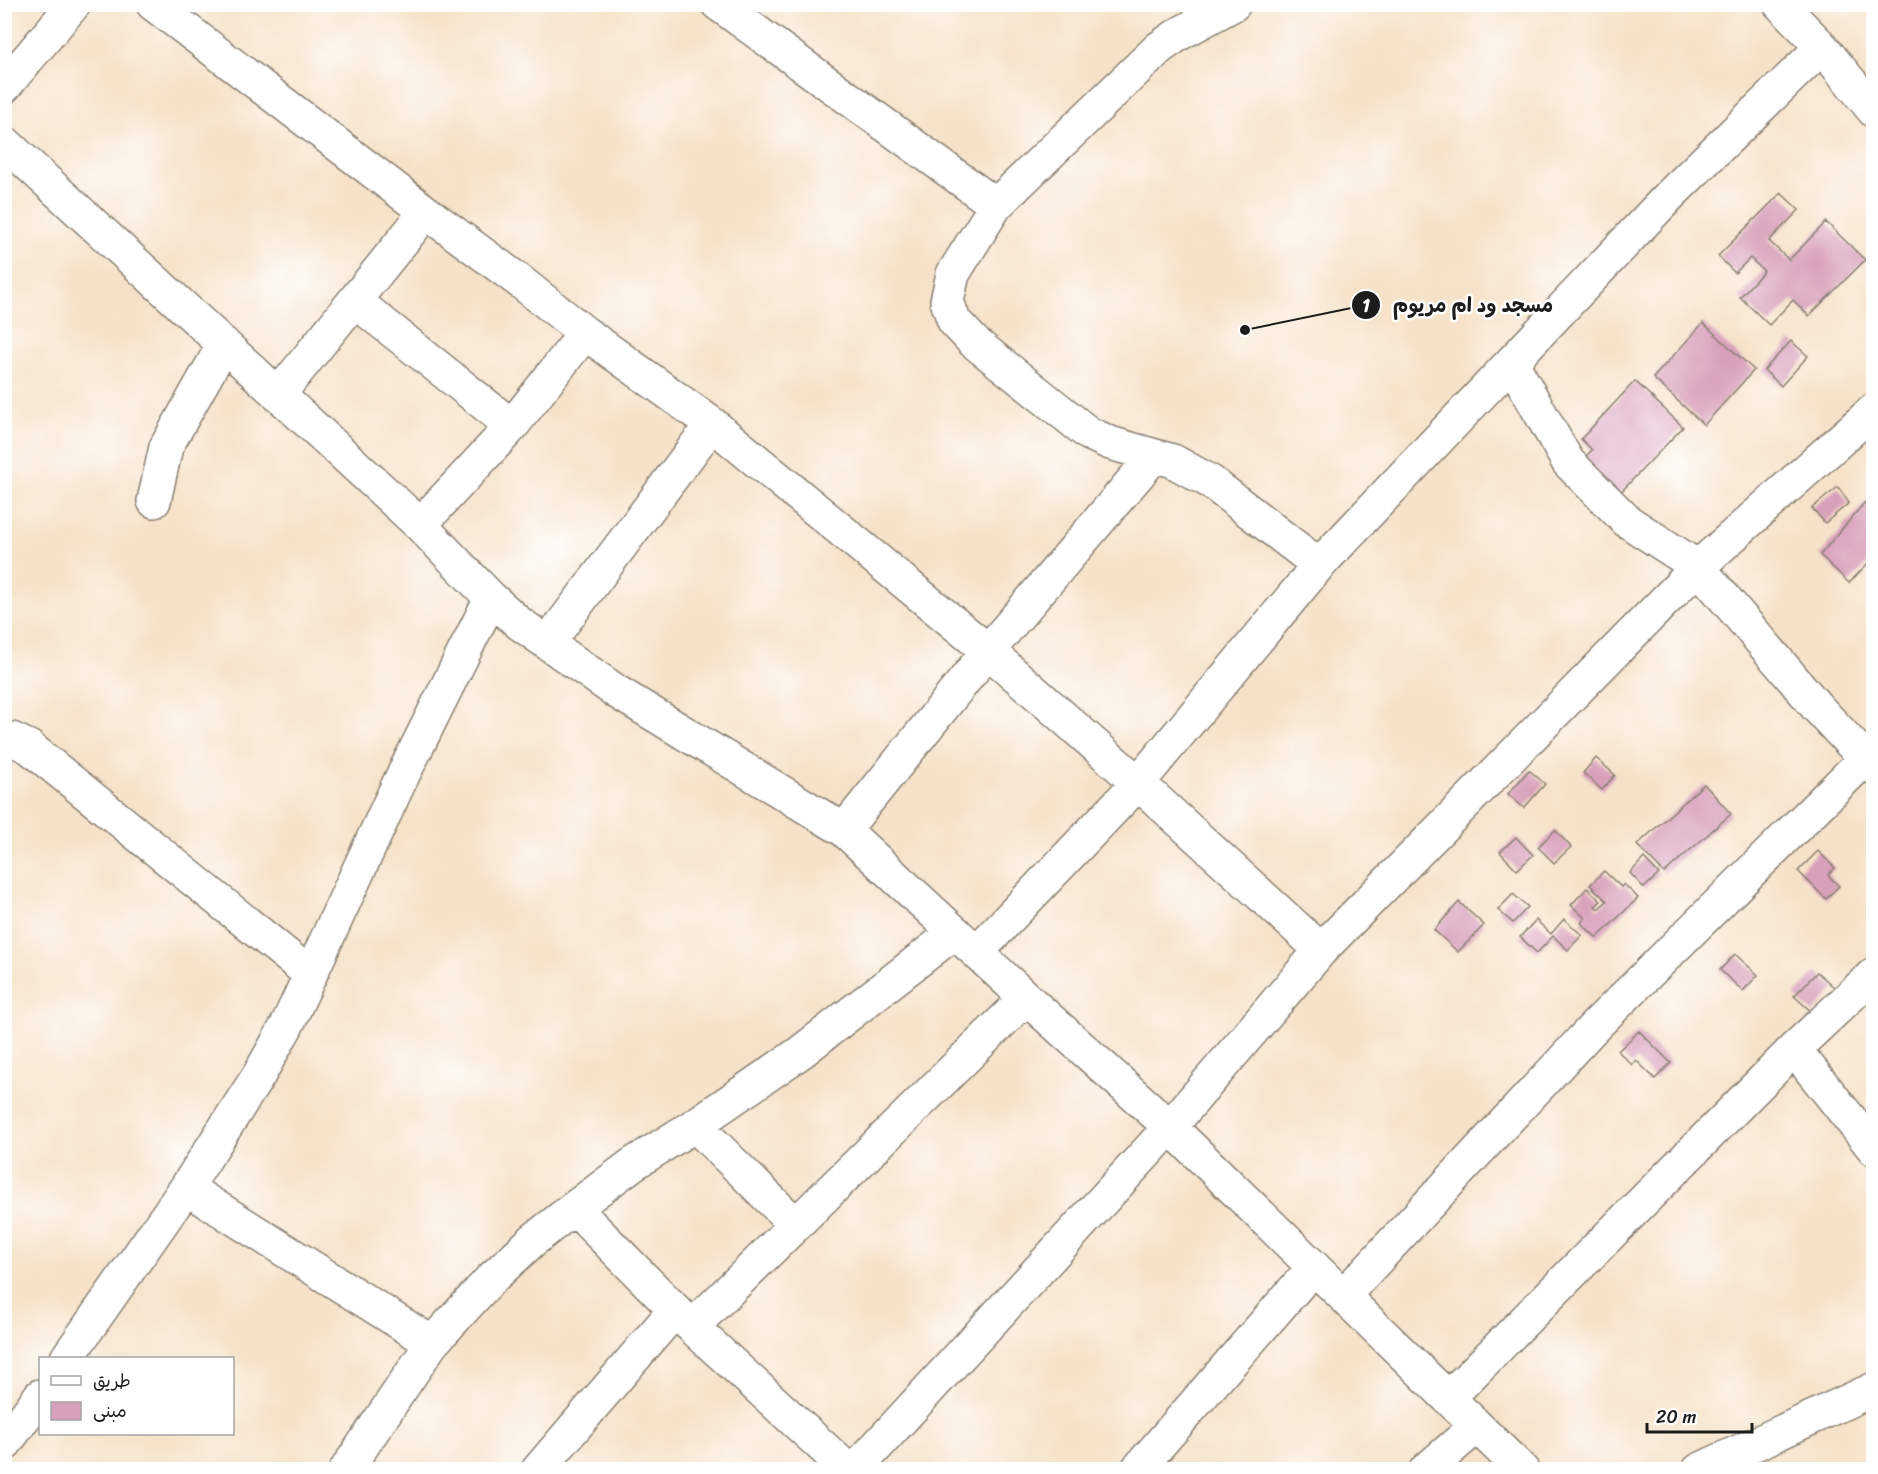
<svg xmlns="http://www.w3.org/2000/svg" width="1878" height="1474" viewBox="0 0 1878 1474" font-family="Sriracha,'Playpen Sans Arabic',sans-serif">
<rect width="100%" height="100%" fill="#fff"/>
<filter id="ink" filterUnits="userSpaceOnUse"><feTurbulence type="fractalNoise" baseFrequency=".0167" numOctaves="2"/><feDisplacementMap in="SourceGraphic" scale="12" xChannelSelector="R" yChannelSelector="G"/><feConvolveMatrix kernelMatrix="1 2 1 2 8 2 1 2 1" color-interpolation-filters="sRGB"/></filter>
<filter id="wash" filterUnits="userSpaceOnUse"><feTurbulence type="fractalNoise" baseFrequency=".008" numOctaves="4" result="noise"/><feDisplacementMap in="SourceGraphic" scale="24" xChannelSelector="R" yChannelSelector="G"/><feGaussianBlur stdDeviation="1.35" result="paint"/><feColorMatrix in="noise" values="0 0 0 0 0 0 0 0 0 0 0 0 0 0 0 0 0 1.4 0 .05"/><feComposite in="paint" operator="in"/></filter>
<g filter="url(#wash)">
<rect width="100%" height="100%" fill="#f6e2c8"/>
<g id="blocks">
<path fill="#d9a0bc" d="M1781 193 1799 210 1769 241 1789 260 1826 222 1865 260 1809 316 1793 300 1769 325 1740 297 1764 271 1750 258 1735 273 1718 256Z
M1703 323 1754 370 1704 425 1653 378Z
M1791 341 1808 356 1781 386 1764 370Z
M1635 381 1683 427 1616 497 1580 462 1592 450 1581 439Z
M1838 487 1849 503 1825 523 1812 508Z
M1865 502 1874 511V557L1849 583 1820 555Z
M1596 758 1615 775 1602 790 1583 773Z
M1529 770 1545 784 1524 808 1508 794Z
M1704 784 1731 814 1664 873 1637 845Z
M1555 830 1571 847 1554 863 1538 847Z
M1516 837 1533 855 1517 870 1500 852Z
M1818 851 1835 868 1828 875 1839 886 1826 899 1798 871Z
M1644 858 1659 874 1644 888 1630 873Z
M1604 871 1621 887 1624 884 1638 898 1597 938 1581 923 1585 918 1571 905 1587 888 1601 901 1595 906 1598 909 1607 901 1590 885Z
M1513 894 1528 907 1513 923 1498 910Z
M1459 902 1484 925 1458 952 1434 930Z
M1564 919 1582 935 1568 950 1553 936 1537 953 1520 937 1536 920 1551 934Z
M1735 954 1758 975 1743 991 1720 970Z
M1817 972 1835 988 1813 1013 1794 996Z
M1639 1031 1671 1063 1655 1079 1636 1060 1632 1065 1618 1051Z"/>
</g>
</g>
<g filter="url(#ink)">
<use href="#blocks" fill-opacity="0" stroke="#897f72" stroke-width="1.5"/>
<g fill="none" stroke-linecap="round" stroke-linejoin="round">
<defs>
<path id="minor" d="M153 4 426 212 522 283 585 333 712 424 988 651 1138 783 1321 950
M718 4 996 205
M1234 4 1179 34 1159 48 996 205 953 274 947 301 954 321 974 342 1088 433 1110 443 1173 461 1211 482 1319 565
M1780 4 1822 47 1874 111
M4 87 74 4
M4 142 420 525 491 598 519 623 617 692 844 830 1026 998 1170 1127 1522 1470
M355 301 512 426
M1512 363 1568 462 1627 521 1698 567 1817 707 1874 768
M278 395 426 212
M154 501 166 447 224 344
M420 525 512 426 585 333
M548 643 712 424
M4 740 12 739 29 747 310 974
M844 830 988 651 1154 456
M977 952 1138 783 1319 565 1671 194 1822 47
M1794 1049 1874 1149
M695 1125 796 1225
M186 1188 432 1343
M574 1208 692 1327 848 1470
M1344 1295 1594 1027 1874 750
M692 1327 1026 998
M67 1358 186 1188 259 1075 287 1025 399 783 491 598
M1448 1398 1794 1049 1874 974
M4 1445 40 1396
M346 1470 432 1343 491 1279 532 1241 574 1208 633 1164 695 1125 801 1052 955 932
M538 1470 675 1310
M855 1470 1170 1127 1321 950 1698 567 1874 410
M1137 1470 1314 1267
M1426 1470 1477 1426
M1699 1470 1874 1389"/>
</defs>
<use href="#minor" stroke="#897f72" stroke-width="36"/>
<use href="#minor" stroke="#fff" stroke-width="33"/>
</g>
</g>
<path fill="none" stroke="#1c1c1c" stroke-width="2" d="M1245 330L1366 305"/>
<g fill="#1c1c1c" stroke="#fff" stroke-width="2">
<circle cx="1245" cy="330" r="6"/>
<circle cx="1366" cy="305" r="15"/>
</g>
<g font-size="18" text-anchor="middle" font-weight="bold" fill="#fff">
<text x="1366" y="312">1</text>
</g>
<g font-size="20" text-anchor="middle" font-weight="bold" fill="#1c1c1c" stroke="#fff" stroke-width="5" stroke-linejoin="round" paint-order="stroke">
<text x="1473" y="312">مسجد ود ام مريوم</text>
</g>
<rect width="1878" height="1474" fill="none" stroke="#fff" stroke-width="24"/>
<rect x="39" y="1357" width="195" height="78" fill="#ffffff" stroke="#a4a4a4" stroke-width="1.5"/>
<rect x="51" y="1376" width="30" height="9" fill="#ffffff" stroke="#a4a4a4" stroke-width="1.5"/>
<text x="93" y="1387" font-size="18" fill="#1c1c1c">طريق</text>
<rect x="51" y="1402" width="30" height="18" fill="#d9a0bc" stroke="#a4a4a4" stroke-width="1.5"/>
<text x="93" y="1417" font-size="18" fill="#1c1c1c">مبنى</text>
<path d="M1647 1423v9h105v-9" fill="none" stroke="#1c1c1c" stroke-width="3"/>
<text x="1656" y="1423" font-size="18" fill="#1c1c1c" stroke="#ffffff" stroke-width="4.5" paint-order="stroke">20 m</text>
</svg>
